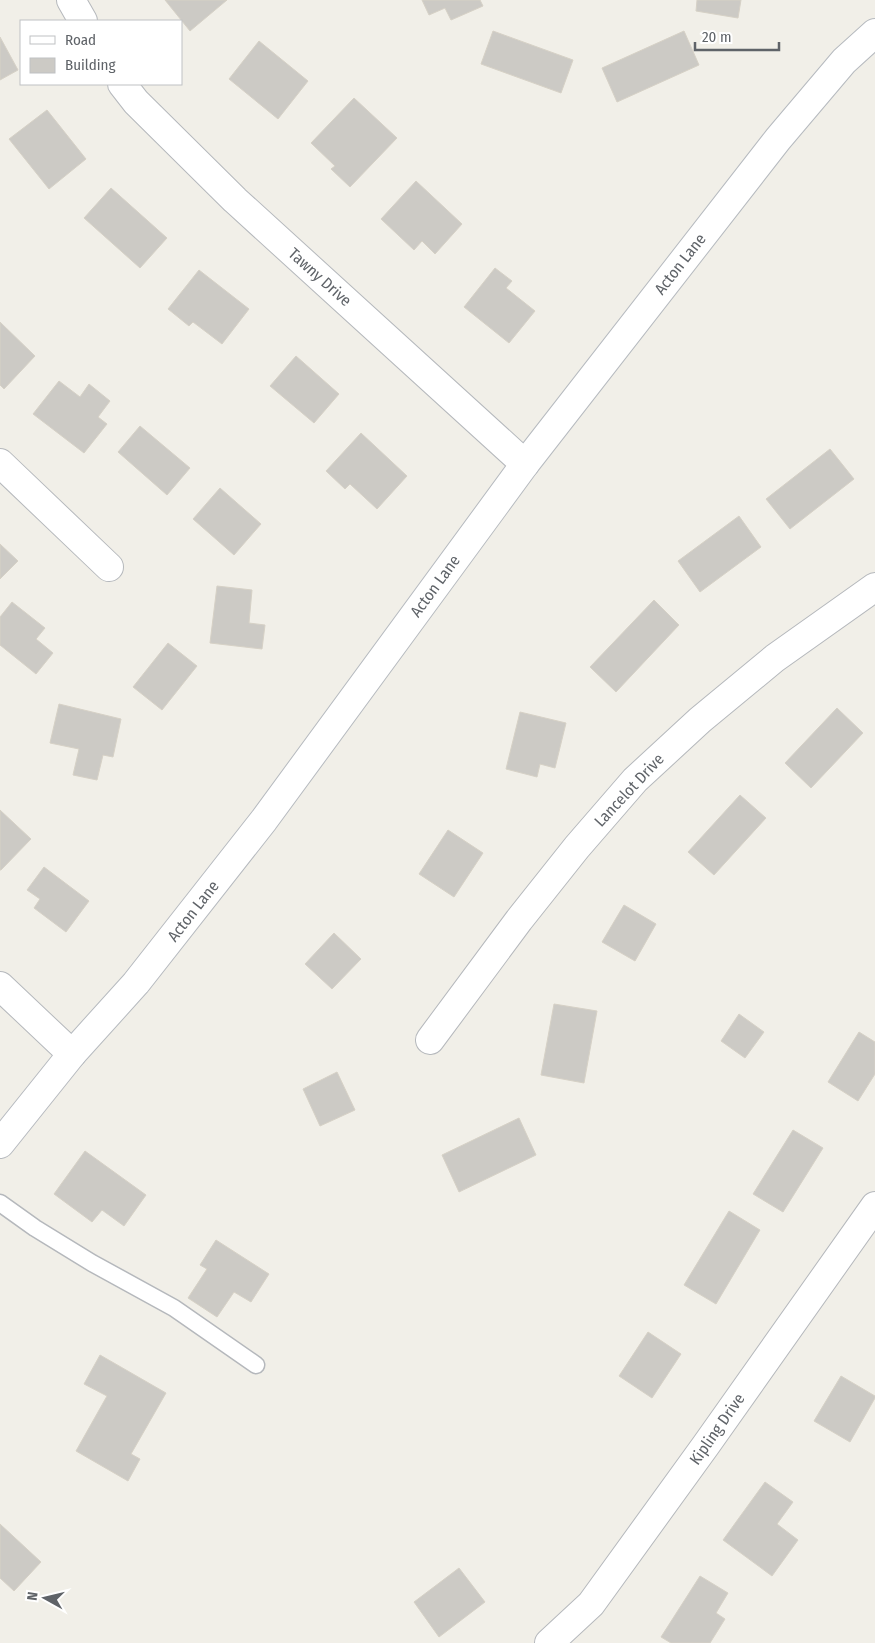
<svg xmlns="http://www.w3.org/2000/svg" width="875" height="1643" viewBox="0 0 875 1643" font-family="'Fira Sans Condensed',sans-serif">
<rect width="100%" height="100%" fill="#f1efe8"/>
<path fill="#cccac5" stroke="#d6d1c6" d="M165 0H227L190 31Z
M422 0H480L483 6 451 20 445 8 429 15Z
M697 0H741L738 18 696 11Z
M493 31 573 60 561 93 481 64Z
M684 31 699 65 617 102 602 68Z
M0 37 18 70 0 80Z
M259 41 308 81 278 119 229 79Z
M354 98 397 138 350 187 331 169 335 166 311 143Z
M47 110 86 159 49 189 9 139Z
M416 181 462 224 435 254 422 241 414 250 381 219Z
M111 188 167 238 140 268 84 218Z
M495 268 512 281 506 288 535 311 509 343 464 307Z
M199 270 249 309 222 344 193 322 189 326 168 309Z
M0 322 35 356 4 389 0 385Z
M296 356 339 394 314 423 270 386Z
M59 381 80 397 89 384 110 401 98 417 107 424 84 453 33 414Z
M140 426 190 468 167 495 118 452Z
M361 433 407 476 377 509 350 484 345 489 326 471Z
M830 449 854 479 790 529 766 499Z
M220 488 261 524 234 555 193 519Z
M739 516 761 547 700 592 678 561Z
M0 544 18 561 0 579Z
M217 586 252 590 249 623 265 625 262 649 210 643Z
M654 600 679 625 616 692 590 667Z
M12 602 45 628 36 639 53 653 36 674 0 645V617Z
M168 643 197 666 162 710 133 687Z
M59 704 121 719 113 757 103 755 97 780 73 775 79 749 50 743Z
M837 708 863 733 811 788 785 763Z
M520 712 566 723 555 768 540 764 537 777 506 769Z
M740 795 766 818 714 875 688 852Z
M0 810 31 839 1 870H0Z
M448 830 483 853 454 897 419 874Z
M44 867 89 901 66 932 34 908 40 899 27 890Z
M624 905 656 924 635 961 602 942Z
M334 933 361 959 332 989 305 964Z
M554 1004 597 1011 584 1083 541 1075Z
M739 1014 764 1032 745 1058 721 1041Z
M859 1032 875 1042V1074L858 1101 828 1082Z
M337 1072 355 1110 320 1126 303 1089Z
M519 1118 536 1155 459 1192 442 1155Z
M793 1130 823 1148 783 1212 753 1194Z
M85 1151 146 1195 124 1226 102 1210 92 1222 54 1194Z
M729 1211 760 1230 716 1304 684 1285Z
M216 1240 269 1274 251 1302 234 1292 217 1317 188 1298 207 1269 200 1265Z
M648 1332 681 1354 652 1398 619 1376Z
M100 1355 166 1393 131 1454 140 1459 128 1481 76 1451 107 1396 84 1384Z
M841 1376 875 1396V1398L850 1442 814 1421Z
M765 1482 793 1502 777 1524 798 1540 772 1576 723 1540Z
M0 1524 41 1562 14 1591 0 1578Z
M459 1568 485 1602 439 1637 414 1602Z
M700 1576 728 1593 716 1613 725 1619 710 1643H671L661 1637Z"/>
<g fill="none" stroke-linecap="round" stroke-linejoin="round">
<defs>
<path id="lane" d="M0 1203 35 1228 92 1263 174 1308 256 1365"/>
<path id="street" d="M71 0 83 21
M122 84 136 102 235 200 525 464
M0 463 109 567
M0 986 72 1054
M430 1040 519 920 577 847 635 780 700 720 775 658 875 587
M549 1643 591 1604 706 1445 875 1206"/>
<path id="secondary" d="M0 1144 72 1054 136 983 264 820 525 464 778 139 844 61 875 33"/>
</defs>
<use href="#lane" stroke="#b5b8bc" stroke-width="19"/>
<use href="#street" stroke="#b5b8bc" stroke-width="30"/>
<use href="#secondary" stroke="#b6babf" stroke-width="30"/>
<use href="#lane" stroke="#fff" stroke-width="16"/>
<use href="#street" stroke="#fff" stroke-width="28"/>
<use href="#secondary" stroke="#fff" stroke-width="28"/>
</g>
<g text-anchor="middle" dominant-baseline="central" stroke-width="4" stroke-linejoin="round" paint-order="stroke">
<g font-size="16" fill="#5f6368" stroke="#fff">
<text transform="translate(680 264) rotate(-52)">Acton Lane</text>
<text transform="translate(320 277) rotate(42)">Tawny Drive</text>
<text transform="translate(435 586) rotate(-54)">Acton Lane</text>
<text transform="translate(629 790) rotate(-47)">Lancelot Drive</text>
<text transform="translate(193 911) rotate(-52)">Acton Lane</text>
<text transform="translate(717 1429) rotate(-55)">Kipling Drive</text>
</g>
</g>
<rect x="20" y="20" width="162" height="65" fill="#ffffff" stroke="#bfc1c3"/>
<rect x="30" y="36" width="25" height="8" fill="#ffffff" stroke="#bfc1c3"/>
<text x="65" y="45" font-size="15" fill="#5f6368">Road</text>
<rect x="30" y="58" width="25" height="15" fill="#cccac5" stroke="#bfc1c3"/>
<text x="65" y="70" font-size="15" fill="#5f6368">Building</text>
<g transform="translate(45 1598) rotate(278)" stroke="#ffffff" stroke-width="4" paint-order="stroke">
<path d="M0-4L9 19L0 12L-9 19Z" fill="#5f6368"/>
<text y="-8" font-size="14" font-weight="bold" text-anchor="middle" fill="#5f6368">N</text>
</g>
<path d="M695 42v8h84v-8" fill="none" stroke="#5f6368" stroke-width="2.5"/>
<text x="702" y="42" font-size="15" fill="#5f6368" stroke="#ffffff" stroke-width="4" paint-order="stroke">20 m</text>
</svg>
